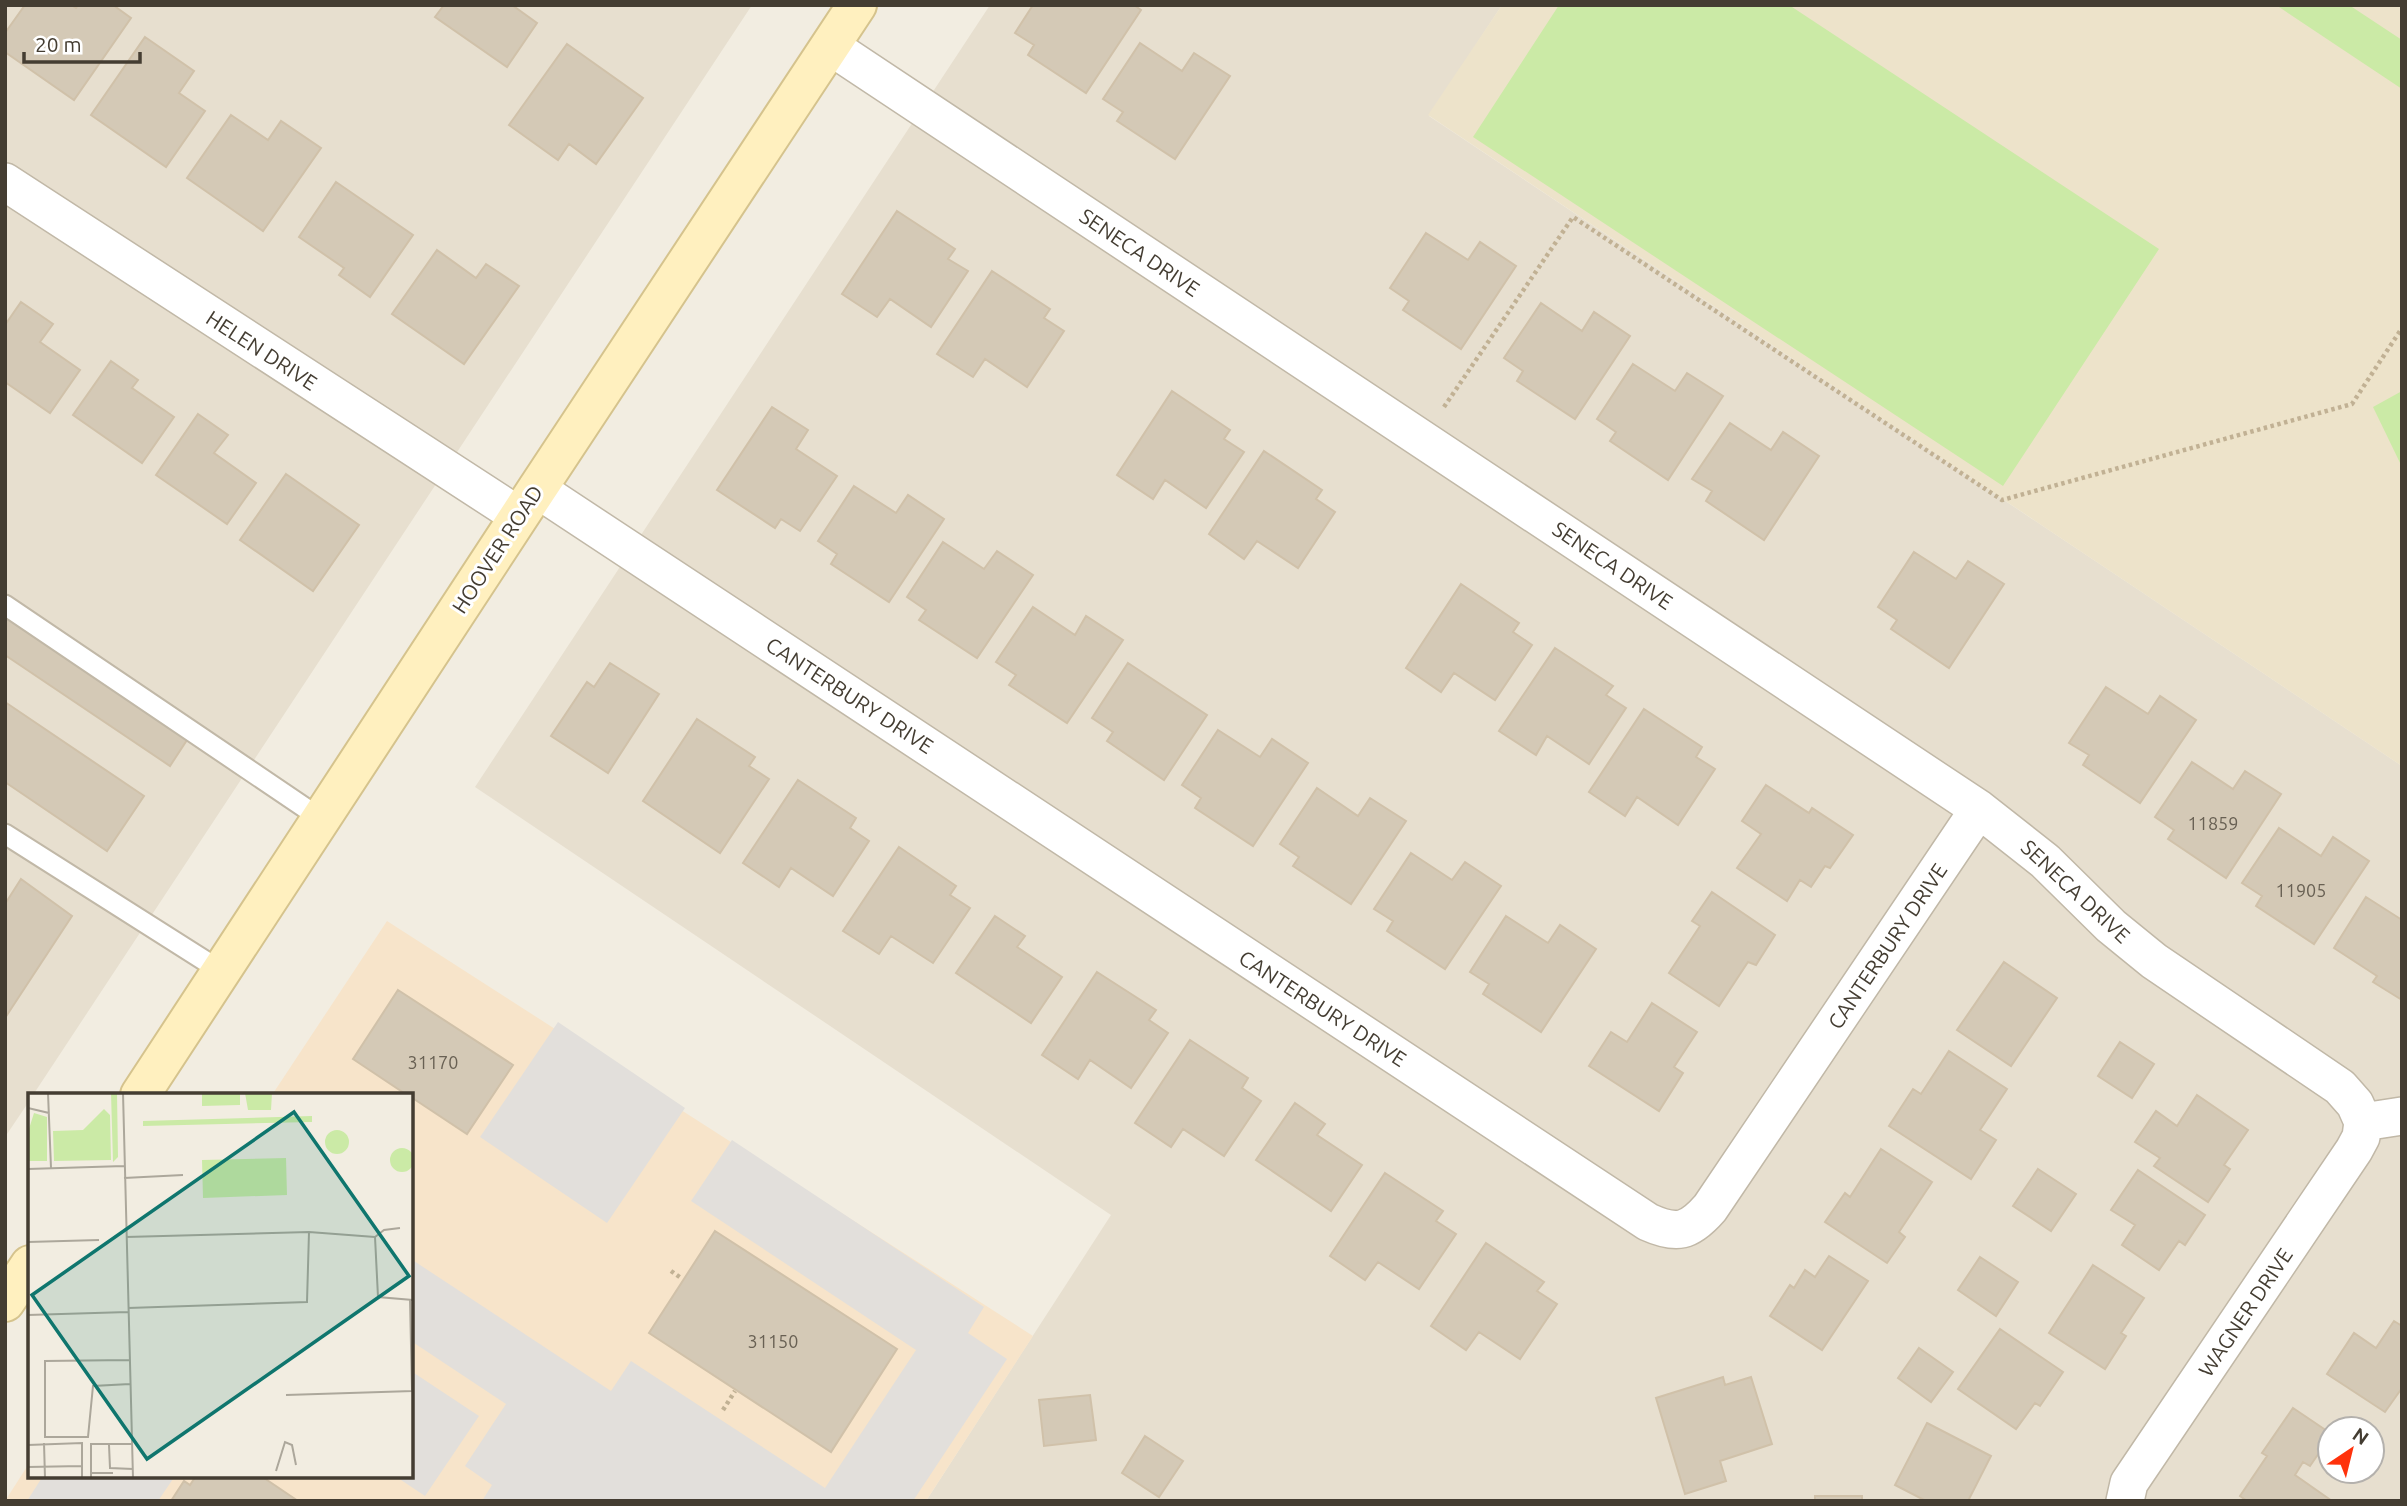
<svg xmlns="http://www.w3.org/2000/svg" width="2407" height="1506" viewBox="0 0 2407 1506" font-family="Ubuntu,sans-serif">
<rect width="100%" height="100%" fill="#f2ede1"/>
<path fill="#e7dfcf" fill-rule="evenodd" d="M5 5H752L33 1095H30V1100L5 1137Z
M990 5H1502L1429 116 2402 766V1501H926L1111 1215 475 787ZM2330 1429H2372V1471H2330Z"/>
<path fill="#f7e4ca" d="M387 921 1033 1336 926 1501H5L30 1462V1476H411V1095H272Z"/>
<path fill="#ede3ca" d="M1502 5H2402V766L1428 115Z"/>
<path fill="#cbeaa6" d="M1559 5H1789L2159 249 2003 486 1473 137Z
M2276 5H2349L2402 40V89Z
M2402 391V467L2373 407Z"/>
<path fill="#e2dfdb" d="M558 1022 685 1108 607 1223 480 1137Z
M732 1140 984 1307 968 1333 1007 1359 913 1501H482L492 1485 465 1466 506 1404 411 1341V1259L611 1391 631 1361 825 1488 916 1350 691 1201Z
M411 1371 479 1416 425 1496 395 1476H411Z
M43 1476H175L158 1501H27Z"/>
<path fill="#d4c9b6" stroke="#d0c1a9" stroke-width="2" d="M25 5H71L76 8 78 5H113L131 18 74 100 5 52V33Z
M444 5H512L537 23 507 67 435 17Z
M1033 5H1134L1141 10 1086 93 1028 55 1034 45 1015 33Z
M145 37 194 71 179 93 205 111 166 167 91 115Z
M1140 43 1182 71 1194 53 1230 76 1175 159 1117 121 1123 112 1103 99Z
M567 44 643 98 596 164 569 144 558 160 509 125Z
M231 115 268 140 281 121 321 148 263 231 187 178Z
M336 182 413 235 370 297 339 275 344 268 299 237Z
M897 211 955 249 948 259 968 271 931 327 890 299 877 317 842 294Z
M1426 233 1468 260 1480 242 1516 266 1461 349 1403 310 1409 301 1390 288Z
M437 250 476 278 486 264 519 286 464 364 392 314Z
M992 271 1050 309 1044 318 1064 331 1027 387 985 359 973 377 937 354Z
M21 302 53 324 40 342 80 370 50 413 5 382V325Z
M1541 303 1582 331 1594 312 1630 336 1575 419 1517 381 1523 371 1504 358Z
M111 361 138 380 132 388 174 417 142 463 73 415Z
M1633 364 1675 391 1687 373 1723 396 1668 480 1610 441 1616 432 1597 419Z
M1172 391 1230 430 1224 439 1244 452 1206 508 1165 480 1153 499 1117 475Z
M772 407 808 430 796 449 837 476 800 531 781 519 775 528 717 490Z
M198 414 228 435 214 453 256 483 227 524 156 475Z
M1730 423 1771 450 1783 432 1819 456 1764 540 1706 501 1712 491 1692 479Z
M1264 451 1322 490 1316 499 1335 512 1298 568 1257 541 1244 559 1209 534Z
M286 474 359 525 313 591 240 540Z
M854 486 896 513 908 495 944 519 889 602 831 564 837 554 818 541Z
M943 542 984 569 997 551 1033 575 977 658 919 620 926 610 907 597Z
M1914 552 1956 579 1968 561 2004 584 1949 668 1891 629 1897 620 1878 607Z
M1461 584 1519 623 1513 632 1532 645 1495 700 1454 673 1441 692 1406 668Z
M1033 607 1075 635 1086 616 1123 640 1067 723 1009 685 1016 675 996 662Z
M5 617 187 740 170 766 5 655Z
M1555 648 1613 686 1606 695 1626 708 1589 764 1547 736 1536 755 1499 731Z
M610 663 659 694 608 773 551 736 587 682 594 687Z
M1128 663 1207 715 1164 780 1107 741 1113 732 1092 718Z
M2106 687 2148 714 2160 696 2196 720 2140 803 2083 765 2089 755 2069 743Z
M5 702 144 796 107 851 5 782Z
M1644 709 1702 747 1696 757 1715 769 1678 825 1637 797 1625 816 1589 792Z
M697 719 755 757 749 766 769 779 720 853 643 801Z
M1218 730 1260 757 1272 739 1308 763 1253 846 1195 808 1201 798 1182 785Z
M2192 762 2233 789 2245 771 2281 794 2226 878 2168 839 2174 830 2155 817Z
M798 780 856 818 850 828 869 841 833 896 791 868 779 887 743 863Z
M1766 785 1809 813 1812 808 1853 835 1830 868 1825 866 1811 887 1800 880 1787 901 1737 868 1761 834 1742 821Z
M1317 788 1358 816 1370 798 1406 821 1351 904 1293 866 1299 857 1280 844Z
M2279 828 2321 856 2333 837 2369 861 2314 944 2256 906 2262 896 2242 883Z
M899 847 956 886 950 895 970 908 933 963 891 936 879 954 843 931Z
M1411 853 1452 880 1465 862 1501 886 1445 969 1387 931 1393 921 1374 909Z
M21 879 72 916 5 1018V904Z
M1712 892 1775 935 1756 965 1748 962 1719 1006 1669 973 1700 926 1692 921Z
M2366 897 2402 920V1000L2373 982 2377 976 2334 948Z
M995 916 1025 936 1017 947 1062 977 1031 1023 956 973Z
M1506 916 1548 943 1560 925 1596 949 1541 1032 1483 994 1489 984 1470 972Z
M2004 962 2057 998 2011 1066 1957 1030Z
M1097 972 1156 1010 1149 1020 1168 1033 1131 1088 1090 1060 1078 1079 1042 1055Z
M398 990 513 1065 467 1134 411 1097V1095H407L353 1059Z
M1652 1003 1697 1032 1674 1067 1683 1073 1659 1111 1589 1066 1611 1032 1627 1042Z
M1190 1040 1248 1078 1242 1088 1261 1101 1224 1156 1183 1129 1171 1147 1135 1123Z
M2120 1042 2154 1064 2132 1098 2098 1076Z
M1949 1051 2007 1089 1980 1130 1996 1140 1971 1179 1889 1126 1913 1089 1921 1094Z
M2197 1095 2248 1130 2224 1165 2230 1169 2208 1202 2154 1166 2160 1158 2135 1142 2156 1111 2177 1126Z
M1295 1103 1325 1124 1317 1135 1362 1165 1331 1211 1256 1160Z
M1881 1149 1932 1182 1899 1232 1905 1237 1887 1263 1825 1222 1845 1193 1850 1197Z
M2038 1169 2076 1194 2051 1231 2013 1206Z
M2138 1170 2205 1215 2185 1245 2179 1241 2159 1270 2122 1245 2135 1225 2111 1210Z
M1385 1173 1443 1211 1436 1221 1456 1234 1419 1289 1378 1262 1365 1280 1330 1256Z
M715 1231 897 1349 831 1452 649 1333Z
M1486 1243 1544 1282 1537 1291 1557 1304 1520 1359 1479 1332 1466 1350 1431 1326Z
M1829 1256 1868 1281 1822 1350 1770 1316 1790 1285 1794 1288 1805 1270 1815 1277Z
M1980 1257 2018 1282 1996 1316 1958 1290Z
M2093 1265 2144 1298 2121 1333 2126 1336 2105 1369 2049 1333Z
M2394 1321 2402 1326V1388L2385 1412 2327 1374 2354 1333 2376 1348Z
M2000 1329 2063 1372 2040 1406 2035 1403 2016 1429 1958 1389Z
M1919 1348 1953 1372 1931 1402 1898 1378Z
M1723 1377 1725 1385 1751 1377 1772 1444 1720 1461 1726 1481 1685 1494 1656 1398Z
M1090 1395 1096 1440 1044 1446 1039 1400Z
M2293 1408 2330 1433V1437L2310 1466 2303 1462 2295 1475 2332 1501H2247L2240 1496 2267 1456 2262 1453Z
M1927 1423 1991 1456 1968 1501H1926L1895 1485Z
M1145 1436 1183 1461 1159 1497 1122 1473Z
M196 1476H261L298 1501H171L184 1481 190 1485Z
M1815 1496H1862V1501H1815Z"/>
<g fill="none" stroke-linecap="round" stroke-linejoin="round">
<defs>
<path id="lane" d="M5 605 320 818
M5 834 221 971"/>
<path id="street" d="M830 46 1979 809 2045 861 2111 926 2154 961 2340 1087 2355 1104 2363 1122
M5 182 519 516
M537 489 1648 1222C1677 1235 1689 1232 1710 1208L1979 809
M2363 1122 2402 1116
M2125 1501 2129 1483 2354 1150 2361 1137 2363 1122"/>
<path id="secondary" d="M140 1095 537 489 857 5
M5 1302 30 1265"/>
</defs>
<use href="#lane" stroke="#c1b8a7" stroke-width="23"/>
<use href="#street" stroke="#c1b8a7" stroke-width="40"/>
<use href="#secondary" stroke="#d5c38d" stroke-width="42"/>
<path stroke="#c1b194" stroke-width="4.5" stroke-dasharray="3.5 3.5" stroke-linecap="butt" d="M1444 407 1573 217 2002 500 2352 404 2402 328
M671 1271 681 1278
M723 1410 735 1391"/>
<use href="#lane" stroke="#fff" stroke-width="19"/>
<use href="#street" stroke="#fff" stroke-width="37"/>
<use href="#secondary" stroke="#fff0bf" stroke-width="38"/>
</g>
<g text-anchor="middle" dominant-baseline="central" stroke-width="6" stroke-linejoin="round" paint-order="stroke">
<g font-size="18" fill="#686053">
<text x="2213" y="823">11859</text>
<text x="2301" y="890">11905</text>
<text x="433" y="1062">31170</text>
<text x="773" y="1341">31150</text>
</g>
<g font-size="21" fill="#443d32" stroke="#fff">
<text transform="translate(1140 252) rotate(34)">SENECA DRIVE</text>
<text transform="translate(262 350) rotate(33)">HELEN DRIVE</text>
<text transform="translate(497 549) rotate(-57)">HOOVER ROAD</text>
<text transform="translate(1613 565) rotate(34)">SENECA DRIVE</text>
<text transform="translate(850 695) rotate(33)">CANTERBURY DRIVE</text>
<text transform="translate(2076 891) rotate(43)">SENECA DRIVE</text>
<text transform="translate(1887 946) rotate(-56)">CANTERBURY DRIVE</text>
<text transform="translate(1323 1008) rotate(33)">CANTERBURY DRIVE</text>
<text transform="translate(2245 1312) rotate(-56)">WAGNER DRIVE</text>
</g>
</g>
<g transform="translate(28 1093)">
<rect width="385" height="385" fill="#f2ede1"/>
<path d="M83 0H89L90 64 85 69ZM174 0H212V12L174 13ZM217 0H244L243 17H220ZM76 16 82 22 83 67 26 68 25 38 55 37ZM6 20 19 24V68H0V39ZM284 23V29L115 33V28ZM297 49a12 12 0 1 1 24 0a12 12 0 1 1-24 0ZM362 67a12 12 0 1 1 24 0a12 12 0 1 1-24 0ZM258 65 259 102 175 105 174 67Z" fill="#cbeaa6"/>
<path fill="none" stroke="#aca79b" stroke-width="2" d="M20 0 23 75M95 0 105 385M0 15 21 20M0 76 96 73M96 85 155 82M98 144 281 139 347 144M347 144 350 204 385 207M347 144 356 137 372 135M0 149 71 147M382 207 384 298M100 215 279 209 281 139M0 222 100 219M101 267 17 268V344H60L65 293 102 291M258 302 385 298M16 350 17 385M0 352 54 350V385M81 352 82 375 105 376M0 374 54 373M248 378 257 349 264 352 268 372M63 380H85M63 385V351H104"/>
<path fill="#0f766e" fill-opacity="0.15" stroke="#0f766e" stroke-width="3.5" d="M266 19 381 183 119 366 4 202Z"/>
<rect width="385" height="385" fill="none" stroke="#443d32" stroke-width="3.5"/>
</g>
<rect width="2407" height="1506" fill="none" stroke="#443d32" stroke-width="14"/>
<g transform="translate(2351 1450) rotate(35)"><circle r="33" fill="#ffffff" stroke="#b4b1ad" stroke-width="2"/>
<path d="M0-5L12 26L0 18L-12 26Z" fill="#ff320c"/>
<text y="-10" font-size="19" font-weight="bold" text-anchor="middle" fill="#443d32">N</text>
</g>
<path d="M24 52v10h116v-10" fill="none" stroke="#443d32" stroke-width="3.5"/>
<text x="35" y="52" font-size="21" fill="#443d32" stroke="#ffffff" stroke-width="5" paint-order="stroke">20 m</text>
</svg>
